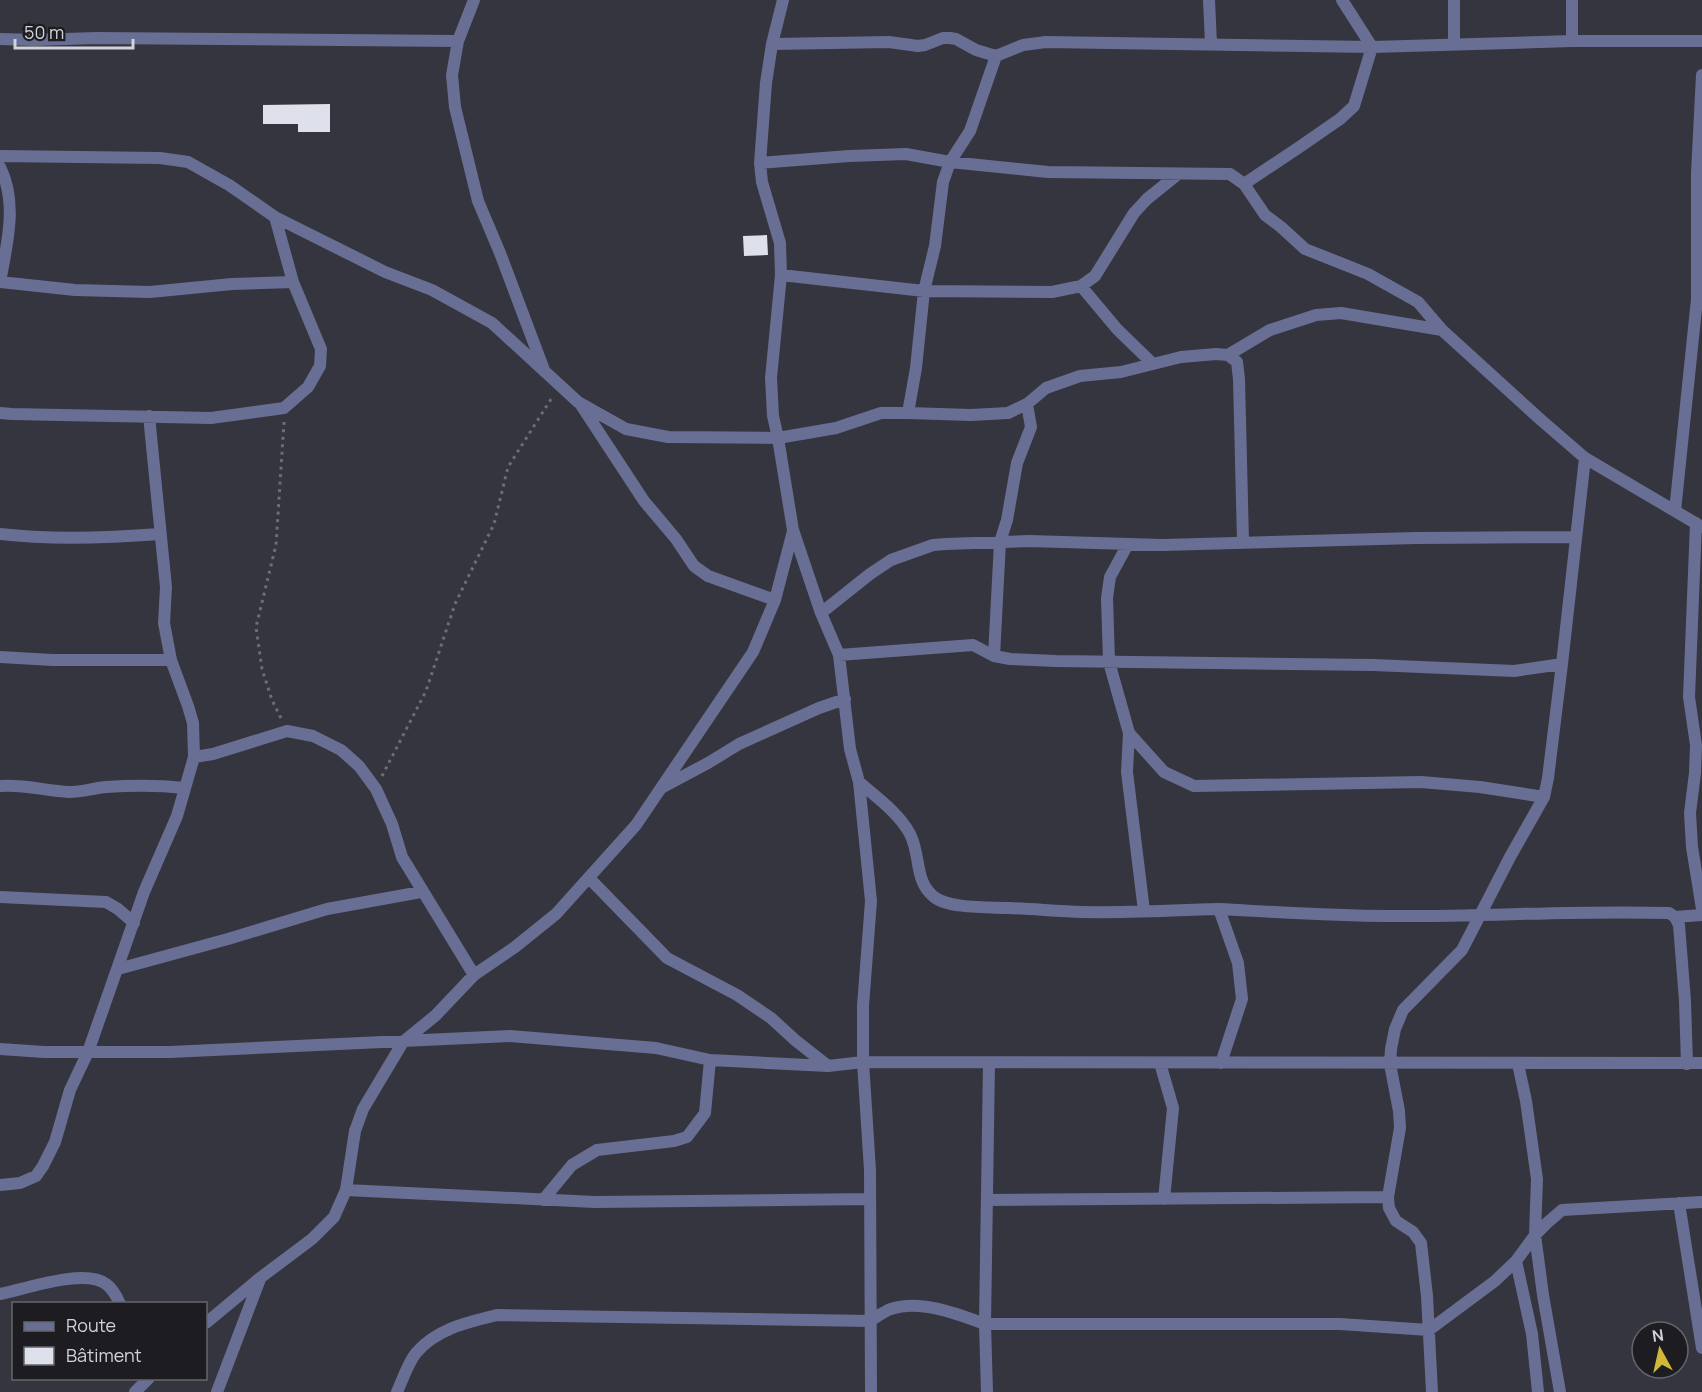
<svg xmlns="http://www.w3.org/2000/svg" width="1702" height="1392" viewBox="0 0 1702 1392" font-family="Manrope,sans-serif">
<rect width="100%" height="100%" fill="#34353e"/>
<path fill="#dee0eb" d="M330 104V132H298V124H263V105Z
M767 235 768 255 744 256 743 236Z"/>
<g fill="none" stroke-linecap="round" stroke-linejoin="round">
<path stroke="#6c6d75" stroke-width="3" stroke-dasharray="3 4.5" stroke-linecap="butt" d="M281 718 272 700 262 669 256 627 276 545 284 422
M382 776 426 691 455 604 494 524 508 467 553 396"/>
<path stroke="#696f94" stroke-width="12" d="M474 0 458 41 452 75 455 107 478 201 500 253 543 367
M1209 0 1211 44
M0 39 34 40 97 38 458 41
M1572 41V0
M772 44 766 83 760 163 762 182 780 243 781 275 771 378 773 416 778 438 793 530 821 613 839 655 850 749 859 782 871 901 863 1006V1062L870 1170 871 1392
M1454 44V0
M996 56 1023 45 1046 42 1372 47 1572 41H1702
M0 156 160 158 188 162 229 185 275 217 385 272 432 290 492 323 578 402 626 429 668 437 778 438 836 428 881 413H908L916 368 924 291 935 246 943 182 950 162 970 131 996 56 976 50 956 39 950 38H943L925 45 918 46 889 42 772 44 783 0
M760 163 849 156 906 154 950 162 1048 172 1230 174 1244 184 1265 215 1281 227 1305 249 1368 274 1418 302 1442 330 1541 420 1585 458 1702 527
M0 167C18 203 7 244 0 282
M1244 184 1298 148 1340 119 1354 106 1372 47 1342 0
M781 275 924 291 1052 292 1081 286 1095 276 1134 213 1147 199 1178 174
M0 282 75 290 150 292 232 284 293 282
M1081 286 1117 329 1153 364
M1228 355 1270 330 1316 315 1341 313 1442 330
M581 405 644 501 676 539 694 566 708 576 775 600
M0 413 12 414 211 418 284 408 308 387 320 366 321 349 293 282 275 217
M908 413 971 415 1008 413 1027 404 1046 388 1080 376 1121 372 1181 357 1216 354 1228 355 1237 362 1239 379 1243 542
M1675 511 1697 299V173L1702 75
M1696 523 1689 697 1696 745 1695 773 1690 813 1692 847 1702 909
M0 534C52 540 107 538 160 534
M1128 544 1110 577 1107 598 1109 662 1129 733 1164 772 1194 786 1421 782 1480 787 1544 797
M821 613 870 574 891 560 933 545 946 544 1029 541 1163 545 1416 538 1576 537
M839 655 973 645 994 656 1010 659 1056 661 1374 665 1514 671 1562 664
M994 656 1000 542 1007 520 1017 463 1031 427 1027 404
M0 657 52 660H171
M1129 733 1127 772 1144 911
M194 757 213 754 287 731 313 736 341 750 359 766 376 789 392 824 402 857 474 975
M859 782C876 797 899 813 910 834 921 855 914 880 933 896 947 909 990 907 1009 908 1033 909 1057 911 1082 912 1127 913 1173 910 1219 909L1238 963 1242 999 1221 1063
M0 786C24 784 46 791 69 792 82 792 94 788 106 787 133 785 159 785 185 788
M663 787 708 763 739 744 819 708 845 699
M589 878 667 958 737 995 771 1018 795 1040 828 1066
M0 897 106 902 118 909 134 923
M1219 909C1275 912 1331 916 1387 916 1481 917 1575 910 1669 913L1675 917 1679 925 1685 1001 1687 1064
M1675 917 1702 915
M118 969 228 939 327 909 421 892
M0 1049 44 1052H170L510 1036 656 1048 710 1060 828 1066 863 1062 1702 1063
M1160 1063 1173 1108 1164 1199
M1518 1064 1526 1101 1537 1179 1535 1235 1543 1295 1560 1392
M0 1185 20 1183 36 1176 43 1166 55 1142 70 1090 88 1052 144 892 177 816 194 757 193 723 188 706 171 660 164 623 166 587 149 416
M346 1190 595 1202 870 1199
M543 1200 572 1165 597 1150 674 1141 687 1137 705 1113 710 1060
M987 1200 1388 1197
M1679 1203 1702 1348
M1516 1261 1532 1334 1538 1392
M0 1294C25 1289 85 1268 106 1284 113 1289 117 1297 120 1304
M206 1323 260 1278 312 1239 334 1217 346 1190 355 1131 363 1109 403 1042 436 1015 474 975 515 947 556 914 636 825 753 652 775 600 793 531
M135 1392 149 1378
M217 1392 260 1279
M397 1392C402 1381 408 1363 416 1353 436 1329 468 1322 497 1315L870 1321C877 1317 884 1311 891 1309 920 1299 958 1314 985 1324H1340L1429 1330 1495 1281 1516 1261 1535 1235 1547 1223 1562 1210 1702 1202
M987 1392 985 1324 989 1063
M1432 1392 1427 1296 1421 1243 1413 1232 1396 1221 1389 1208 1388 1197 1400 1128 1399 1111 1390 1064 1391 1049 1395 1029 1403 1010 1462 950 1510 857 1544 797 1548 778 1562 664 1585 458"/>
</g>
<rect x="12" y="1302" width="195" height="78" fill="#1d1d21" stroke="#65666b" stroke-width="1.5"/>
<rect x="24" y="1322" width="30" height="9" fill="#696f94" stroke="#65666b" stroke-width="1.5"/>
<text x="66" y="1332" font-size="18" fill="#d2d3d9">Route</text>
<rect x="24" y="1347" width="30" height="18" fill="#dee0eb" stroke="#65666b" stroke-width="1.5"/>
<text x="66" y="1362" font-size="18" fill="#d2d3d9">Bâtiment</text>
<g transform="translate(1660 1350) rotate(352)"><circle r="28" fill="#1d1d21" stroke="#65666b" stroke-width="1.5"/>
<path d="M0-4.5L10 22L0 15L-10 22Z" fill="#d1b736"/>
<text y="-9" font-size="16" font-weight="bold" text-anchor="middle" fill="#d2d3d9">N</text>
</g>
<path d="M15 39v9h118v-9" fill="none" stroke="#d2d3d9" stroke-width="3"/>
<text x="24" y="39" font-size="18" fill="#d2d3d9" stroke="#1d1d21" stroke-width="4.5" paint-order="stroke">50 m</text>
</svg>
